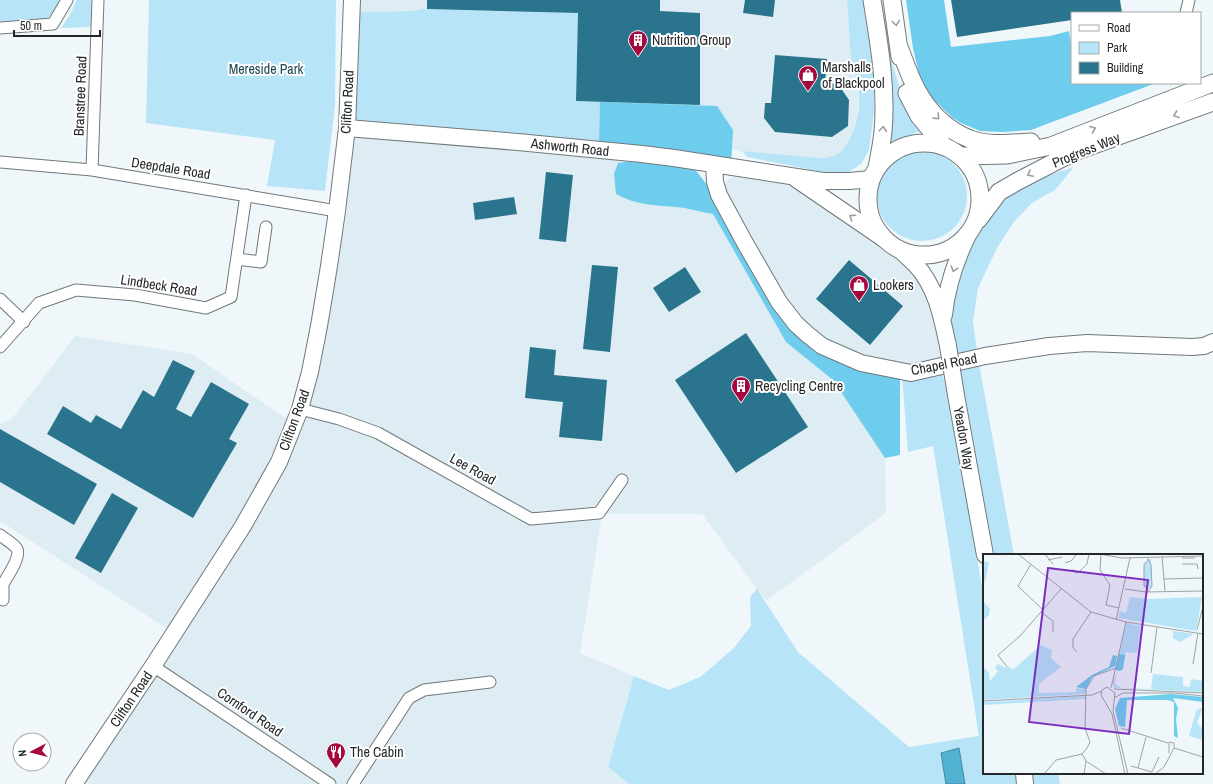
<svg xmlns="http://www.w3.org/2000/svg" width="1213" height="784" viewBox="0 0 1213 784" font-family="'Archivo Narrow',sans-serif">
<rect width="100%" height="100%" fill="#eff7fa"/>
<path fill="#ddedf3" d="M360 0H847L852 61 859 98 857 115 853 132 847 144 838 153 829 157 808 158 732 150 733 130 717 106 576 101 577 13 421 9 414 11 360 12Z
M347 128 682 159 786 342 833 380 885 458 886 513 766 601 702 514H602L580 653 634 676 608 767 629 784H74L174 633 0 521V423L11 420 75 336 192 354 294 424Z
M739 175 794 184 895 254 922 282 934 308 940 361 913 368 896 367 825 343 779 297 724 187 727 181 732 177Z"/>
<path fill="#b7e5f7" d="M0 0H67L53 24 0 28Z
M77 0H91L93 12 92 27 61 28 71 13 76 1Z
M149 0H336L335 105 325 191 267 186 275 140 146 123Z
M847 0H863L874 68V112L869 150 861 164 849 172 838 175 747 157 742 151 819 158C825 158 831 157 837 154 852 145 860 115 859 98 859 86 854 74 852 62 849 41 849 21 847 0Z
M421 9 578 13 576 101 717 106 733 130 731 164 355 129 360 12 414 11Z
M891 59 900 89 921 132H917L888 144Z
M877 196a45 45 0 1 1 90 0a45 45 0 1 1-90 0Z
M1074 167 1055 190 1032 203 1013 223 997 248 978 288 973 321 977 351 957 357C955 343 950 324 950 312 950 296 957 282 963 268 974 238 991 205 1020 188 1037 178 1056 173 1074 167Z
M979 364 1014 555H991L960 368Z
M942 371 958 445 984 599V773H1016L1018 784H629L608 767 634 676 669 690 700 677 733 649 751 626 750 597 757 589 798 652 909 747 979 736 933 446 908 452 902 376Z
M1032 773H1058L1060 784H1034Z"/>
<path fill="#6ecded" d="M906 0H944L951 47 1050 36 1069 31 1072 51V83H1156L1031 130 1003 132 980 131 959 122 953 118 930 96 924 85 919 74 913 48Z
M600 102 717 106 733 130 731 164 599 150Z
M633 161 694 168 711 190 790 321 900 376V455L885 458 833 380 786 342 713 214C701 212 689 208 676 207 654 205 636 205 616 194L614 174 618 163Z"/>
<path fill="#51b2d1" stroke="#44889e" d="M959 748 965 784H946L941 753Z"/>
<path fill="#2a758d" d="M427 0H660V11L700 13V105L576 101 578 13 427 9Z
M745 0H775L773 17 743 13Z
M951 0H1120L1122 13H1072V20L957 37Z
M775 55 827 59 825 83 838 84 849 100 848 126 832 137 775 132 764 118 765 103H771Z
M546 172 573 175 566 242 539 239Z
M514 197 517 214 475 220 473 203Z
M849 260 903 306 870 345 816 299Z
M592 265 618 267 610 352 583 349Z
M685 267 701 292 669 312 653 288Z
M746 333 808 427 736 473 675 380Z
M530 347 556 350 554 375 607 380 602 441 559 437 563 402 525 398Z
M173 360 195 371 176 409 191 417 211 382 249 404 229 439 237 443 193 518 47 434 63 406 91 423 96 415 121 429 143 390 154 397Z
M0 429 97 484 74 525 0 482Z
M112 493 138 508 101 573 75 558Z"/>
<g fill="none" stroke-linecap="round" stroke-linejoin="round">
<defs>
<path id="street" d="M1186 13 1189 0
M0 28 53 24 67 0
M0 162 92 170 337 211
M92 170 98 0
M237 259 261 262 266 227
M0 299 24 322
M0 347 39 303 76 290 135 295 206 308 231 297 246 195
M300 409 339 419 378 433 531 519 599 513 622 480
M0 535C5 539 14 544 17 549 21 557 7 577 3 584L0 585
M3 600V584
M153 666 330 784
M353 784 409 698 424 690 490 682"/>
<path id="secondary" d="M347 128 518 142 642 154 674 158 823 181H850L871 179
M714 164 715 182 719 195 745 243 779 302 796 324 807 334 822 346 861 363 911 373 985 356 1049 346 1087 343 1192 347 1204 346 1213 342
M796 179 884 239
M899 249C904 254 910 259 915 264 936 286 942 317 948 346
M944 315C947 286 956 259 969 233
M956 395 985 555
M1024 773 1025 784
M74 784 153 666 243 526 279 462 300 409 310 372 319 326 329 266 337 211 347 128 352 0"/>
<path id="primary" d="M872 0C879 43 887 88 883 131 882 144 879 156 877 168
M892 0 900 57
M899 47C905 62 910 78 918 92 929 112 948 131 970 139 988 146 1012 143 1031 142
M907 93 919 116 944 146
M868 199a56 56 0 1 1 112 0a56 56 0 1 1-112 0Z
M961 156 1007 155 1051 146 1213 83
M978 220 999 192 1018 181 1074 152 1213 102"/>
</defs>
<use href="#street" stroke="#71787b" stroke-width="13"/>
<use href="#secondary" stroke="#71787b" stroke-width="18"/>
<use href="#primary" stroke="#71787b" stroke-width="19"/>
<use href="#street" stroke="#fff" stroke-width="11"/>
<use href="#secondary" stroke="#fff" stroke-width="16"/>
<use href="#primary" stroke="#fff" stroke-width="17"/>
<defs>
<path id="secondary-bridge" d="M948 346 956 395"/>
</defs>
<use href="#secondary-bridge" stroke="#71787b" stroke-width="18" stroke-linecap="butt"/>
<use href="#secondary-bridge" stroke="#fff" stroke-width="16"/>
</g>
<defs><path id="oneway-chevron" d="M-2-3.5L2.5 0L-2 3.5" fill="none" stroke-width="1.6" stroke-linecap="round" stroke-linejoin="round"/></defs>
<g stroke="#9c9e9e">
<use href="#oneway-chevron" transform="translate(896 23) rotate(82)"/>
<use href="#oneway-chevron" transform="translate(1176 115) rotate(160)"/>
<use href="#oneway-chevron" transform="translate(937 117) rotate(44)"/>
<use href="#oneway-chevron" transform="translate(883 129) rotate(-85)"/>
<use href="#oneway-chevron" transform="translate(1093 129) rotate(-21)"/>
<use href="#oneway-chevron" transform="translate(1030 174) rotate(153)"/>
<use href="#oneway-chevron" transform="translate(852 217) rotate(-146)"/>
<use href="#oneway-chevron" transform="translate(954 269) rotate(108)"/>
</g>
<defs>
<symbol id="building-pin" viewBox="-11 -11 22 30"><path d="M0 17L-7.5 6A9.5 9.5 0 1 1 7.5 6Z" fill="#a4083c" stroke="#fff"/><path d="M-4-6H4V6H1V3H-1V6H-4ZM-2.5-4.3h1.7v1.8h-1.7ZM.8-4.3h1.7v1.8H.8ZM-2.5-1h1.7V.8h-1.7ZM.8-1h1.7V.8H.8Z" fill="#fff"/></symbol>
<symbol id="shop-pin" viewBox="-11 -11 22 30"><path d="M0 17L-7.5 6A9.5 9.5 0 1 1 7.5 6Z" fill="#a4083c" stroke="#fff"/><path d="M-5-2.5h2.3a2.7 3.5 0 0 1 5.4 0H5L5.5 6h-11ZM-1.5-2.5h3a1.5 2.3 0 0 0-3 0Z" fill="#fff"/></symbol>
<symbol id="restaurant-pin" viewBox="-11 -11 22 30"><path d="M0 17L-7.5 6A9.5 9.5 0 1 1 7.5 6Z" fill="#a4083c" stroke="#fff"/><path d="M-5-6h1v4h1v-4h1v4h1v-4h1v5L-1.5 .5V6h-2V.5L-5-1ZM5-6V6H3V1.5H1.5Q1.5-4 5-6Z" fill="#fff"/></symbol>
</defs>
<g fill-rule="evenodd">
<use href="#building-pin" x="627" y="29" width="22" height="30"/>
<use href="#shop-pin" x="797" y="64" width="22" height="30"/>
<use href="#shop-pin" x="848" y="274" width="22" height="30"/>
<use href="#building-pin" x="730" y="375" width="22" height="30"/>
<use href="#restaurant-pin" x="325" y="741" width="22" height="30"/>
</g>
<g text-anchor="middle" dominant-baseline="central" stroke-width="4" stroke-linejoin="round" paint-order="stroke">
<g font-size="14" fill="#242728" stroke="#fff" text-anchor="start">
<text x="652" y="40">Nutrition Group</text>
<text x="822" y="67">Marshalls<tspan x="822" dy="16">of Blackpool</tspan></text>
<text x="873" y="285">Lookers</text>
<text x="755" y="386">Recycling Centre</text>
<text x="350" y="752">The Cabin</text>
</g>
<g font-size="14" fill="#1c4754" stroke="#fff">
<text x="266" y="69">Mereside Park</text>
</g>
<g font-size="14" fill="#242728" stroke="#fff">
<text transform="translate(80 96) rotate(-88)">Branstree Road</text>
<text transform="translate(347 102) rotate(-87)">Clifton Road</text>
<text transform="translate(570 147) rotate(6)">Ashworth Road</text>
<text transform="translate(1086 150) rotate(-22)">Progress Way</text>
<text transform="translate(171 168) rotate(9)">Deepdale Road</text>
<text transform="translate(159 285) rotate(9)">Lindbeck Road</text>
<text transform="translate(944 364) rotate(-11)">Chapel Road</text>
<text transform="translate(294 420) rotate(-70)">Clifton Road</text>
<text transform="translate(964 438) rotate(80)">Yeadon Way</text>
<text transform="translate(473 469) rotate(29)">Lee Road</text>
<text transform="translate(131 699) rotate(-56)">Clifton Road</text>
<text transform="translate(250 712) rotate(34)">Cornford Road</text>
</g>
</g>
<g transform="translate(983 554)">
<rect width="220" height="220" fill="#eff7fa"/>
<path d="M165 5H168L169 32 165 35 161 32V11ZM0 7 6 8 2 28 0 27ZM147 43 165 45 219 43 213 77 135 64 137 57 143 59ZM0 47 7 55 6 61 0 67ZM143 69 158 72 157 79 154 99 143 98 140 115 137 117 135 105ZM190 77 211 80 197 88 190 84ZM58 91 69 96 68 104 78 113 56 130V139L93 138V134L103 135V140L0 146V112L6 119 7 127 15 117 12 114 15 110 23 114 25 112 30 116ZM134 118 132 130 139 134 168 135 170 120 200 123V132L207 133 208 125 220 127V138L132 134 129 130ZM103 142V145L0 151V148ZM220 153 214 169 219 174 220 186 206 182 213 157Z" fill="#b7e5f7"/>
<path d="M136 100 142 101 140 115 137 117 132 116ZM130 101 134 102 132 112 109 123 103 135 93 133 109 121 126 113ZM188 140 220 143V148L190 144 195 154 193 165 195 184 191 182V148L185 146H144L142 173 136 172 132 155 137 144Z" fill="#6ecded"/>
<path fill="none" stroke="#9ea4a6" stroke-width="1" d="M35 0 108 58 143 68 220 80M62 0 70 10M116 0 139 4 220 2M118 0 117 16 127 31 123 51 136 54M179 2 182 37M164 3 168 11 169 32 165 38M199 4H211L212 2M65 6 79 3M164 7 161 11V32L165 35M82 9 88 7 94 0M48 10 35 32 60 56M199 10H214L215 15M90 15 93 19 96 18 104 10 106 0M181 25 220 24M142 35 163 38 220 37M58 58 70 67V78M133 66 147 4M214 76 220 52M94 98 90 94V85L108 58M210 110 215 79M24 113 15 101 37 82 78 35M168 119 174 73M128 134 143 68M131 135 220 139M131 144 140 139H191L220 142M0 147 109 141 119 137M138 174 185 189M191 194 220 203M186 199V188L191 189V194M99 200 103 207 123 220M148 212 169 218 176 203M155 214 163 183M61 220 73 206 99 200 104 194 107 188 102 174 103 135 111 122 133 114M101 220 103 207M142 220 129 160 118 141 119 136 124 133 132 139 130 157 145 220M172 220 181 213 191 194"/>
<path fill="#7b2cbf" fill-opacity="0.15" stroke="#7b2cbf" stroke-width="2" d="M65 14 165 26 146 180 46 168Z"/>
<rect width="220" height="220" fill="none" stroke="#242728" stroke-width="2"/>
</g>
<rect x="1071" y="12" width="130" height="72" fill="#ffffff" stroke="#a7a9a9"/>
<rect x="1079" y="25" width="20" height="6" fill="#ffffff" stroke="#a7a9a9"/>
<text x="1107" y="32" font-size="12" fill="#242728">Road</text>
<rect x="1079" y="42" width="20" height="12" fill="#b7e5f7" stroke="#a7a9a9"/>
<text x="1107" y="52" font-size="12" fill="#242728">Park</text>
<rect x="1079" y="62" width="20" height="12" fill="#2a758d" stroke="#a7a9a9"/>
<text x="1107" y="72" font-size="12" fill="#242728">Building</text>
<g transform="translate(32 752) rotate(263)"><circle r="19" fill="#ffffff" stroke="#a7a9a9"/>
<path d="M0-3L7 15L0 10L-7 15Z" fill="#a4083c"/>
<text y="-6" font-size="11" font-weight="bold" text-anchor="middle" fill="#242728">N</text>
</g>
<path d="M14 30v6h86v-6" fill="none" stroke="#242728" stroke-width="2"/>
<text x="20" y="30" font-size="12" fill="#242728" stroke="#ffffff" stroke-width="3" paint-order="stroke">50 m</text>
</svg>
